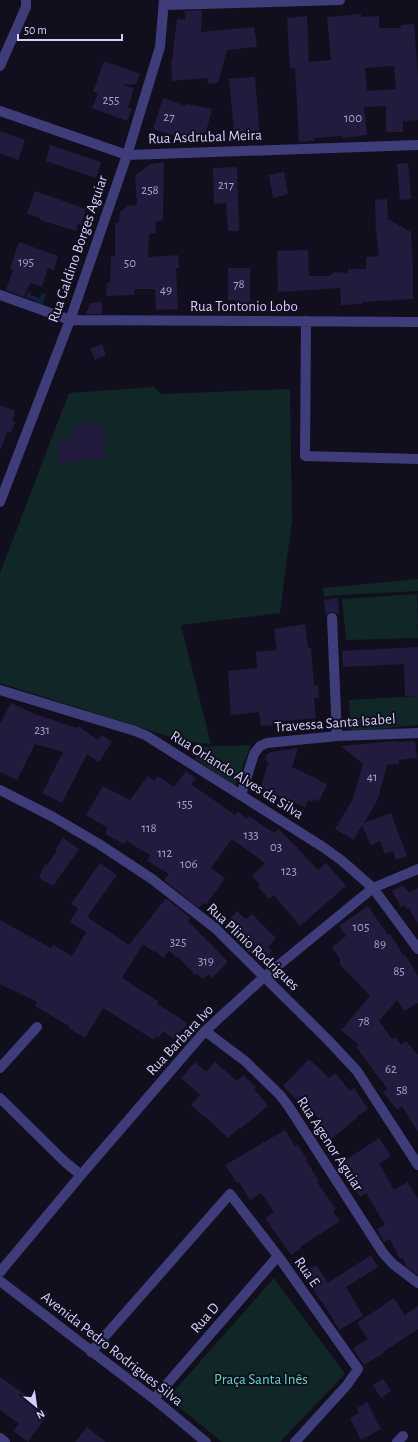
<svg xmlns="http://www.w3.org/2000/svg" width="418" height="1442" viewBox="0 0 418 1442" font-family="'Alegreya Sans',sans-serif">
<rect width="100%" height="100%" fill="#110e1e"/>
<path fill="#112727" d="M154 387 161 394 290 389 292 520 280 613 181 625 211 744 198 743 174 738 0 683V573L69 393Z
M418 579V591L324 596 323 588Z
M417 594 418 638 346 640 342 599Z
M418 696V725L357 731 351 730 349 700Z
M251 745 235 786 195 759 200 747Z
M274 1278 345 1374 280 1442H222L168 1398Z"/>
<path fill="#102240" d="M28 292H31L30 295 40 298 42 293 46 294 42 305 36 303 37 301 26 297Z"/>
<path fill="#231b3d" fill-rule="evenodd" d="M202 10 201 32 254 27 257 47 227 50 218 83 208 84 207 78 172 81 171 61H172L177 19 186 20 184 11Z
M361 14V17L379 16V28H401L400 25 414 24 418 77V120L403 121V132H386V106L364 107 367 135 342 138V136L314 138V141L299 142 295 68H290L287 18 307 16 309 62 331 60 327 17ZM394 66 396 89 367 91 365 68Z
M104 61 140 74 136 84 123 85 134 88 128 107 132 109 127 121 92 108 98 93 93 92Z
M255 77 260 140 235 142 229 79Z
M163 98 186 106V104L212 109 205 136 194 133 192 144 178 142 179 137 153 129Z
M0 131 25 140 18 160 0 153Z
M50 145 101 162 96 178 46 161Z
M164 162 163 220 155 222 156 233 149 234 148 257 178 255 179 268H176L178 309 156 310 155 289H135L134 295 106 296 107 283H110L111 256H115V223H119L120 212 128 206 137 205 135 175 151 164Z
M408 163 411 199 400 200 397 164Z
M237 167 239 231H228L226 203 214 204 213 168Z
M284 172 288 194 273 198 269 175Z
M35 191 86 209 81 225 78 224 76 231 40 220V218L27 214Z
M387 199 388 219 411 232 413 264V299L362 302V304L341 305 340 288 278 292 277 251 308 250 309 276H328L335 272 348 273V269H366V257L379 256 375 222H376L375 200Z
M19 242 58 256 54 270 48 268 42 287 31 283 30 285H29L24 297 6 290 13 270 10 269Z
M228 268H250V307H236V300H228Z
M102 302V314H86L90 303Z
M102 344 106 355 95 360 90 349Z
M0 405 15 411 12 421 15 422 11 433 7 432 1 449 0 448Z
M97 422 104 435 106 459 59 463 57 443 70 442 78 424Z
M338 598 339 614 331 612 326 615 324 600Z
M305 624 308 648H311L314 685H318L319 698H314L316 718 276 722V725L261 726 259 712 231 715 228 671 257 668 256 652 277 650 274 629Z
M418 647V696H405L404 664 343 667 342 651Z
M11 703 32 713 76 728 78 726 98 740 102 735 112 742 99 762 87 754 62 803 42 793 63 752 35 744 17 780 0 772V724Z
M398 741V742L415 741 417 758 399 760V764L387 765 378 799 364 823 391 813 407 856 396 860 393 851 385 854 380 841 371 845 362 825 354 840 335 829 353 799 363 764 341 746Z
M298 748 292 767 320 780 319 781 327 784 319 801 314 799 312 802 308 800 305 807 282 797 260 790 268 763 265 760 267 754 271 752Z
M186 771 196 778 191 784 235 815 238 812 247 819 249 816 274 833 279 829 318 870 326 863 346 886 300 926 274 895 269 899 258 887 260 885 252 876 265 863 232 839 211 868 225 878 206 905 203 903 199 908 164 880 169 874 147 861 150 855 126 841 124 844 105 834 108 828 86 815 103 786 130 800 148 776 154 781 158 776 174 787Z
M63 838 79 849 53 886 39 878 45 864 47 865 57 850 56 849Z
M100 863 117 875 87 917 129 945 166 898 191 918 188 921 228 962 212 978 209 974 203 979 197 974 195 975 178 957 177 958 169 951 163 958 155 951 154 952 143 944 122 978 159 1002 157 1004 180 1018 187 1024 174 1039 163 1031 159 1038 157 1036 154 1040 103 1008 85 1038 68 1028 69 1026 35 1006 37 1002 0 984V920L51 948 53 945 72 956 86 932 70 922 78 908 71 904Z
M403 885 409 893 418 888V924L409 908 407 909 405 905 401 907 392 891Z
M368 906 388 935 390 934 404 956 405 955 418 976V1003L404 1011 397 1000 379 1021 392 1039 395 1037 401 1045 406 1041 418 1055V1132L402 1106 397 1110 383 1092 387 1089 386 1087 356 1047 359 1045 341 1030 370 996 359 984 340 965V959L332 947 346 936 339 926Z
M237 911 246 919 252 914 276 938 268 947 272 951 260 963 247 950 252 945 227 922Z
M309 1059 329 1078 335 1073 350 1091 354 1088 368 1109 357 1116 358 1117 331 1139 316 1121 319 1119 300 1097 297 1100 283 1086Z
M195 1062 206 1072 215 1062 237 1081 243 1075 256 1087 254 1089 268 1106 240 1129 239 1128 228 1138 205 1116 204 1117 191 1105 200 1095 181 1078Z
M285 1130 295 1146 297 1144 307 1159 306 1160 319 1181 317 1182 336 1209 333 1211 340 1221 300 1247 301 1248 291 1255 265 1218 274 1212 261 1193 250 1200 239 1182 237 1183 225 1165Z
M379 1138 391 1156 379 1164 394 1190 408 1182 418 1199V1275L407 1267 402 1257 400 1259 390 1239 384 1242 377 1229 385 1225 366 1193 360 1197 351 1182 349 1183 338 1165Z
M371 1255 378 1267 346 1287 363 1316 339 1330 322 1301 321 1302 304 1273 316 1265 328 1283Z
M394 1298 405 1315 418 1306V1329L383 1352 384 1353 364 1365 353 1348 368 1339 357 1323Z
M0 1377 29 1397 27 1398 48 1414 28 1442 13 1431 19 1424 0 1410Z
M383 1379 391 1391 381 1398 373 1385Z
M367 1402 381 1429 361 1440 350 1418 359 1413 357 1408Z
M87 1427 106 1442H75Z"/>
<g fill="none" stroke-linecap="round" stroke-linejoin="round">
<path stroke="#3f3c7a" stroke-width="10" d="M164 5 340 0
M0 66 26 7V0
M0 111 127 155 418 145
M0 295 70 320 418 322
M306 321 305 456 418 459
M0 502 70 320 127 155 160 47 164 0
M332 618 337 736
M0 690 135 731 147 736 323 847 341 860 373 888 418 949
M0 790 53 817 99 844 152 879 215 928 329 1041 357 1071 418 1165
M241 795 254 754 260 746 267 743 337 736 418 733
M205 1031 245 1061 280 1095 289 1107 383 1253 393 1264 418 1283
M0 1068 37 1027
M0 1098 65 1162 81 1175
M0 1272 81 1175 205 1031 264 977 373 888 418 869
M0 1281 154 1399 206 1442
M91 1352 230 1194 278 1256 358 1369 347 1385 295 1442
M154 1399 278 1256
M0 1438 5 1442
M397 1442 403 1436"/>
</g>
<g text-anchor="middle" dominant-baseline="central" stroke-width="4" stroke-linejoin="round" paint-order="stroke">
<g font-size="13" fill="#a8a1cc">
<text x="111" y="100">255</text>
<text x="169" y="117">27</text>
<text x="353" y="118">100</text>
<text x="226" y="185">217</text>
<text x="150" y="190">258</text>
<text x="26" y="262">195</text>
<text x="130" y="263">50</text>
<text x="239" y="284">78</text>
<text x="166" y="290">49</text>
<text x="42" y="730">231</text>
<text x="372" y="777">41</text>
<text x="185" y="804">155</text>
<text x="149" y="828">118</text>
<text x="251" y="835">133</text>
<text x="276" y="847">03</text>
<text x="165" y="853">112</text>
<text x="189" y="864">106</text>
<text x="289" y="871">123</text>
<text x="361" y="927">105</text>
<text x="178" y="942">325</text>
<text x="380" y="944">89</text>
<text x="206" y="961">319</text>
<text x="399" y="971">85</text>
<text x="364" y="1021">78</text>
<text x="391" y="1069">62</text>
<text x="402" y="1090">58</text>
</g>
<g font-size="15" fill="#d4cefb" stroke="#110e1e">
<text transform="translate(205 137) rotate(-2)">Rua Asdrubal Meira</text>
<text transform="translate(78 249) rotate(-71)">Rua Galdino Borges Aguiar</text>
<text x="244" y="306">Rua Tontonio Lobo</text>
<text transform="translate(335 723) rotate(-4)">Travessa Santa Isabel</text>
<text transform="translate(237 775) rotate(32)">Rua Orlando Alves da Silva</text>
<text transform="translate(253 947) rotate(43)">Rua Plinio Rodrigues</text>
<text transform="translate(180 1040) rotate(-47)">Rua Barbara Ivo</text>
<text transform="translate(330 1144) rotate(57)">Rua Agenor Aguiar</text>
<text transform="translate(307 1272) rotate(55)">Rua E</text>
<text transform="translate(205 1318) rotate(-49)">Rua D</text>
<text transform="translate(112 1349) rotate(38)">Avenida Pedro Rodrigues Silva</text>
</g>
<g font-size="15" fill="#60d5ba" stroke="#110e1e">
<text x="261" y="1379">Praça Santa Inês</text>
</g>
</g>
<g transform="translate(36 1406) rotate(151)" stroke="#110e1e" stroke-width="3" paint-order="stroke">
<path d="M0-3L7 15L0 10L-7 15Z" fill="#d4cefb"/>
<text y="-6" font-size="11" font-weight="bold" text-anchor="middle" fill="#d4cefb">N</text>
</g>
<path d="M18 34v6h104v-6" fill="none" stroke="#d4cefb" stroke-width="2"/>
<text x="24" y="34" font-size="12" fill="#d4cefb" stroke="#110e1e" stroke-width="3" paint-order="stroke">50 m</text>
</svg>
